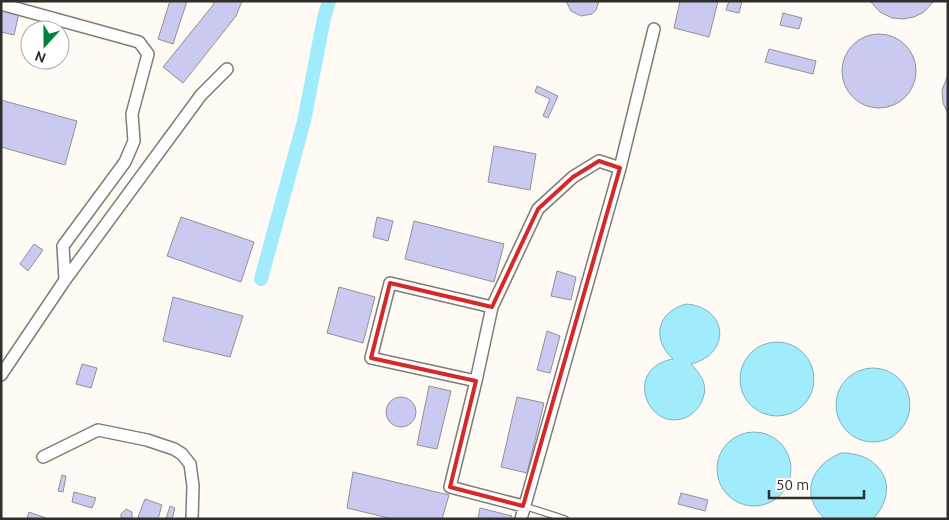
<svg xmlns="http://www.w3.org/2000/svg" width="949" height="520" viewBox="0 0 949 520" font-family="Ubuntu,sans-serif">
<rect width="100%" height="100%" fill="#fffaf3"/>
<path fill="#a1ecfc" stroke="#7fb3bd" d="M 686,304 C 728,307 732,354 691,364 C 701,374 708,385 703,398 C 701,406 695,412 689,416 C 649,437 621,368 673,359 C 651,339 657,312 686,304 Z
M740 379a37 37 0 1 1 74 0a37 37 0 1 1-74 0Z
M836 405a37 37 0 1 1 74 0a37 37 0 1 1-74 0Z
M717 469a37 37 0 1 1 74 0a37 37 0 1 1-74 0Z
M 841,453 C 881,452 902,488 873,519 L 825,519 C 799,495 811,465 841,453 Z"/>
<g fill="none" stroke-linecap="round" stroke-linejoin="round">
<path stroke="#a1ecfc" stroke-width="14" d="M 261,279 L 304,121 L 324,18 L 329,1"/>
</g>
<path fill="#cacaf0" stroke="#919198" d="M 170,1 L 187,1 L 173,44 L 158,39 Z
M 214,1 L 242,1 L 236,16 L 183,83 L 163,67 L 213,5 Z
M 599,1 L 596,10 L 592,14 L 581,16 L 571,11 L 566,1 Z
M 680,1 L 718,1 L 709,37 L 674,28 Z
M 729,1 L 742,1 L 739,13 L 726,10 Z
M 870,1 L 934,1 L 924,12 L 914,17 L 903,19 L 892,18 L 880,12 Z
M 1,8 L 19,13 L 14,35 L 1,32 Z
M 783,13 L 802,18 L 799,29 L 780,25 Z
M842 71a37 37 0 1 1 74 0a37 37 0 1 1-74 0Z
M 769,49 L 816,61 L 813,74 L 765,62 Z
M 948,75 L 948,114 L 943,103 L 942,90 Z
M 537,86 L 558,96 L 548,118 L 543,116 L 550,99 L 535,92 Z
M 1,100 L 77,121 L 65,165 L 1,147 Z
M 494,146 L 536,154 L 530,190 L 488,182 Z
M 181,217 L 254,242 L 241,282 L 167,256 Z
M 377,217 L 393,221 L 388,241 L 373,237 Z
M 414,221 L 504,244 L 494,282 L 405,259 Z
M 34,244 L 43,250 L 28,271 L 20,264 Z
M 557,271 L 576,277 L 571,300 L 551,296 Z
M 339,287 L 375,297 L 363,343 L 327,333 Z
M 173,297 L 243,316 L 230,357 L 163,341 Z
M 547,331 L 560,336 L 550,373 L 537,370 Z
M 82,364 L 97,368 L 91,388 L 76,384 Z
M 429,386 L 451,391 L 437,449 L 417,445 Z
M386 412a15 15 0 1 1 30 0a15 15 0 1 1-30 0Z
M 517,397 L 544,403 L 527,473 L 501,467 Z
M 353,472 L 449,495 L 442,519 L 393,519 L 347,508 Z
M 62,475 L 66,476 L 63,492 L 58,491 Z
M 74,492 L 96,498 L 92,508 L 72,502 Z
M 681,493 L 708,500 L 705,511 L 678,504 Z
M 145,499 L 162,505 L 158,519 L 144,519 L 138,517 Z
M 170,506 L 175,508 L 172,519 L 166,519 Z
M 480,508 L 512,516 L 511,519 L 478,519 Z
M 126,509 L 132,512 L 132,519 L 121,518 L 121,514 Z
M 29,512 L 46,518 L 46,519 L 27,519 Z"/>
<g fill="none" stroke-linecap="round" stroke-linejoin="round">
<defs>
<path id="service" d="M 524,506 L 565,519"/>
<path id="minor" d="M 1,4 L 139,42 L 148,54 L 132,114 L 134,141 L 125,162 L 63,246 L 65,280
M 492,307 L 538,209 L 573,177 L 599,161 L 620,168
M 1,375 L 65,280 L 201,95 L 227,69
M 476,381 L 492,307 L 390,283 L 371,358 L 476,381 L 450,487 L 523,506
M 43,457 L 98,430 L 147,440 L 174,449 L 182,454 L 190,464 L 193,486 L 192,519
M 521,519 L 620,168 L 654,29"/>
</defs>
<use href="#service" stroke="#807c76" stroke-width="8"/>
<use href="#minor" stroke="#807c76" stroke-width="14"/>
<use href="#service" stroke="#fff" stroke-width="5.5"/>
<use href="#minor" stroke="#fff" stroke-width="11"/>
</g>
<path fill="none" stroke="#d62828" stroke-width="4" stroke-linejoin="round" d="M 599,161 L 620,168 L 523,506 L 450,487 L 476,381 L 371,358 L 390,283 L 492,307 L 538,209 L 573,177 Z"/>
<rect width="949" height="520" fill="none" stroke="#302e2b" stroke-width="5"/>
<g transform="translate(45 45) rotate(201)"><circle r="24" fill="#ffffff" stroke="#acabaa"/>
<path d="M0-4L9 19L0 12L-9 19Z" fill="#00823c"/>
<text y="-8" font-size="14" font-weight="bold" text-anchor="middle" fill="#302e2b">N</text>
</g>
<path d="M769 490v8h95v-8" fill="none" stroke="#302e2b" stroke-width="2.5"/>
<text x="776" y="490" font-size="15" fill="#302e2b" stroke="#ffffff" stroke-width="4" paint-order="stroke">50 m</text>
</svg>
